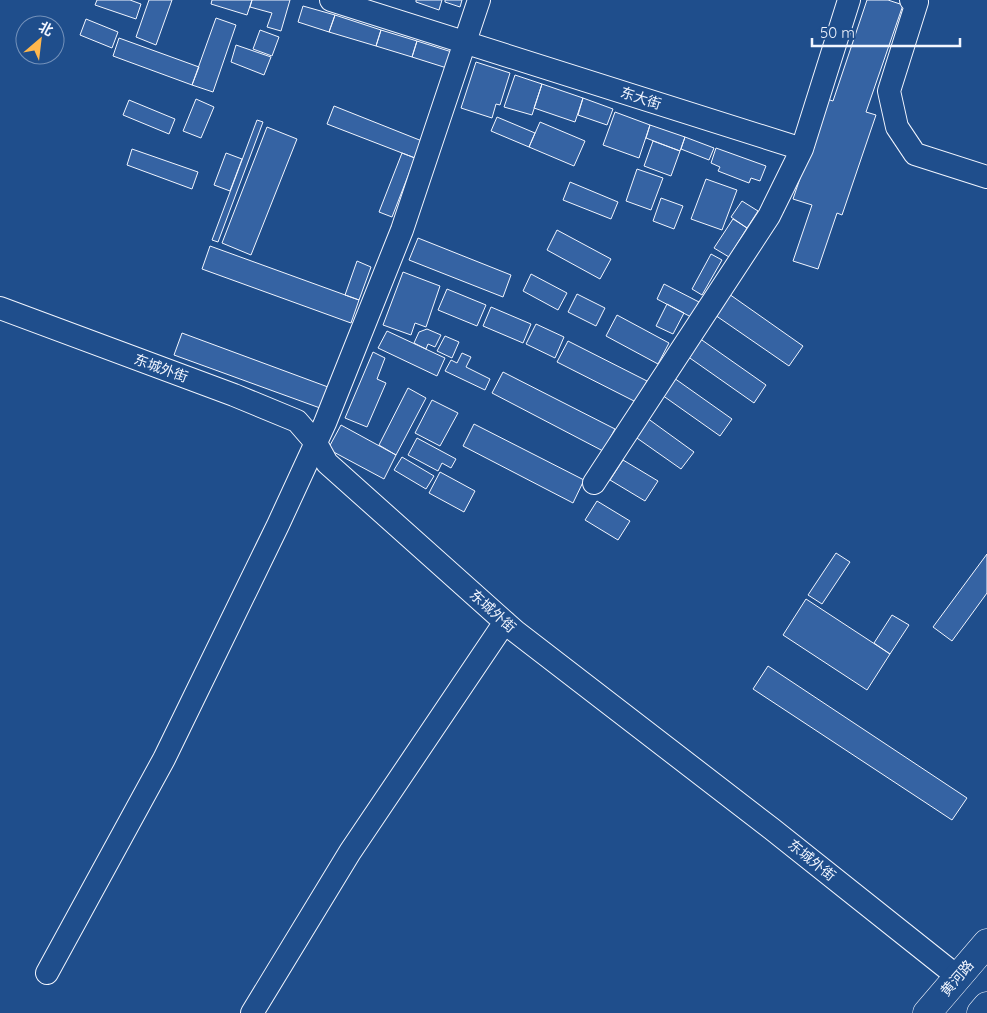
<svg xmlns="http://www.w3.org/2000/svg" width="987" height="1013" viewBox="0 0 987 1013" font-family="Quicksand,'Noto Sans SC',sans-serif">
<rect width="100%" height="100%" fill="#1f4e8c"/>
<path fill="#3563a3" stroke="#f2f6ff" d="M 97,0 L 130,0 L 141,4 L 136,19 L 95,5 Z
M 149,0 L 172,0 L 156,45 L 136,37 Z
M 212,0 L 252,0 L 247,15 L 211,4 Z
M 252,0 L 290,0 L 281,31 L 267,27 L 272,13 L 250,7 Z
M 416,0 L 442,0 L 439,10 L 416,2 Z
M 445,0 L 462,0 L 460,7 L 445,2 Z
M 867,0 L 888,0 L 903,5 L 866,112 L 876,115 L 842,215 L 837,213 L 818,269 L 793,261 L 812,205 L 793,199 L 827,99 L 833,101 Z
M 303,6 L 335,15 L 329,32 L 298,22 Z
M 335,15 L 381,30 L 376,46 L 329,32 Z
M 216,18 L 236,25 L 213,92 L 192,85 Z
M 86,19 L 118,32 L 112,48 L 80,35 Z
M 260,30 L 279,37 L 272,56 L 253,49 Z
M 381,30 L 417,41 L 412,57 L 376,46 Z
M 119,38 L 199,67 L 192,85 L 113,56 Z
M 417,41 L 455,53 L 450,69 L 412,57 Z
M 236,45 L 271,57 L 264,75 L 231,62 Z
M 476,62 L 510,73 L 500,105 L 496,104 L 492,118 L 461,108 Z
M 515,75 L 542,84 L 532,115 L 504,107 Z
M 542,84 L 583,98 L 575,122 L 534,108 Z
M 583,98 L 613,109 L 607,125 L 578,115 Z
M 196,99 L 214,107 L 201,138 L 183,131 Z
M 129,100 L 175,119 L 169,134 L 123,115 Z
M 334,106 L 422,141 L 415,158 L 327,124 Z
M 615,112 L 650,125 L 639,158 L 603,145 Z
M 497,117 L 535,133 L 529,147 L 491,131 Z
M 257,120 L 263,122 L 218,242 L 212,240 Z
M 540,122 L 585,141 L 574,166 L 529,147 Z
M 650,125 L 685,137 L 680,151 L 646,138 Z
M 267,127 L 297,139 L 251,255 L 222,243 Z
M 685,137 L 714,148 L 709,160 L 681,149 Z
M 653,141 L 680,151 L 671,176 L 644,166 Z
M 716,148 L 766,166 L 760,181 L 751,178 L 749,183 L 718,171 L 720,167 L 711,163 Z
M 132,149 L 198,172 L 192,189 L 127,165 Z
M 226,153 L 242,159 L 230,191 L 214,185 Z
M 402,153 L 415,158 L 392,217 L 379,212 Z
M 637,169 L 663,178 L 651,210 L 626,201 Z
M 706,179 L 737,190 L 722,230 L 691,219 Z
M 570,182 L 618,202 L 611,219 L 563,200 Z
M 661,198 L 683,206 L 674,229 L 653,221 Z
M 742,201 L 758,211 L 747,228 L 731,217 Z
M 733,219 L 747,228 L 729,257 L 714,248 Z
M 557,230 L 611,259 L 600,279 L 547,250 Z
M 418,238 L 511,275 L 503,297 L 409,260 Z
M 210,246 L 359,300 L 351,323 L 202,269 Z
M 711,254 L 722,260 L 702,295 L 692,289 Z
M 357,261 L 371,267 L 359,300 L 345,295 Z
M 403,272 L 440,286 L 426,327 L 415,323 L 411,335 L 383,325 Z
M 531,274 L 567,293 L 558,310 L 523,291 Z
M 664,284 L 699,302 L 691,317 L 657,299 Z
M 447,289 L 486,305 L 477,326 L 438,310 Z
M 577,294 L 605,308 L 596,326 L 568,312 Z
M 729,294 L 803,346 L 789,366 L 715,315 Z
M 667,304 L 684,313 L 673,334 L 656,326 Z
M 491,307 L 531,324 L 523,343 L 483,326 Z
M 617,315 L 669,343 L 658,364 L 606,336 Z
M 536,324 L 564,337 L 555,358 L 526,344 Z
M 427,329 L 441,335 L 435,347 L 428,344 L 426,349 L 414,343 L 419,332 Z
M 387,331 L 445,358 L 437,376 L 378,348 Z
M 182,333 L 328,387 L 320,408 L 174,355 Z
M 445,336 L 459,342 L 452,358 L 437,351 Z
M 699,338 L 766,385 L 754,403 L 687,356 Z
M 568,341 L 647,381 L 636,402 L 557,362 Z
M 373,352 L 385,358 L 377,379 L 386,383 L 367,427 L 345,418 Z
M 462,353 L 471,357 L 466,367 L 490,379 L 485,390 L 445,371 L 451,360 L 457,363 Z
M 503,372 L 615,429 L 603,451 L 492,393 Z
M 674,378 L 732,419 L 720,436 L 662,395 Z
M 408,388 L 426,398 L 396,455 L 379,445 Z
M 432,400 L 458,413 L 440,446 L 415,433 Z
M 647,418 L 694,452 L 681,469 L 634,436 Z
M 474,424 L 584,480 L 573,503 L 463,446 Z
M 341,425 L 396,455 L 384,479 L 328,449 Z
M 417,438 L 456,459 L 451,468 L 442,463 L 438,471 L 408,455 Z
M 402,457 L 434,476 L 426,489 L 394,470 Z
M 623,460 L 658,481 L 645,501 L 610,480 Z
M 440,472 L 475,491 L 464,512 L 429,493 Z
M 597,501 L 630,521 L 618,540 L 585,520 Z
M 836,553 L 850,562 L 822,604 L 808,595 Z
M 987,554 L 987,593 L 952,641 L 933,627 Z
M 806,599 L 890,654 L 867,690 L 783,635 Z
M 892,615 L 909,625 L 890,654 L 874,643 Z
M 768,666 L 967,798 L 952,820 L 753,689 Z"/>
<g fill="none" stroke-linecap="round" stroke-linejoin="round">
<defs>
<path id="minor" d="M 331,0 L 802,149 L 849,0
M 911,0 L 917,2 L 889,91 L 897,127 L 915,154 L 987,177
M 0,308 L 234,395 L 297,421 L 316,443 L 327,463 L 515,631 L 772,829 L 958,977
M 594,483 L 769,216 L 802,149
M 47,973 L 164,759 L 278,525 L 325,423 L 402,230 L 479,0
M 252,1013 L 350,852 L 505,622"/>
<path id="major" d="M 927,1013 L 987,943
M 981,1013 L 987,1006"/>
</defs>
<use href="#minor" stroke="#f2f6ff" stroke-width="24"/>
<use href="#major" stroke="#f2f6ff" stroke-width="29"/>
<use href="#minor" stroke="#1f4e8c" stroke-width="22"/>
<use href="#major" stroke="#1f4e8c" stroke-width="28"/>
</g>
<g text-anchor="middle" stroke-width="4" stroke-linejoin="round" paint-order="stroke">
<g font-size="14" fill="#f2f6ff" stroke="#1f4e8c">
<text transform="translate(641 98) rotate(18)" y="5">东大街</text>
<text transform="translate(161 368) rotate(20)" y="5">东城外街</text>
<text transform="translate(493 611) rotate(42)" y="5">东城外街</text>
<text transform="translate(812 860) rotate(39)" y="5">东城外街</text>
<text transform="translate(957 978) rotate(-49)" y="5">黄河路</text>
</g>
</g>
<g transform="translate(40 40) rotate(28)"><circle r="24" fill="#1f4e8c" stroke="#7391ba"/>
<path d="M0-4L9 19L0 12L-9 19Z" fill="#ffb74d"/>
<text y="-8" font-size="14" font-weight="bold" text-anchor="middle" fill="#f2f6ff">北</text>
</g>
<path d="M812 38v8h148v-8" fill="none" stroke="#f2f6ff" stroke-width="2.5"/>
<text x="820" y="38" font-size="15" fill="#f2f6ff" stroke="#1f4e8c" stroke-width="4" paint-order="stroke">50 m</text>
</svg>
